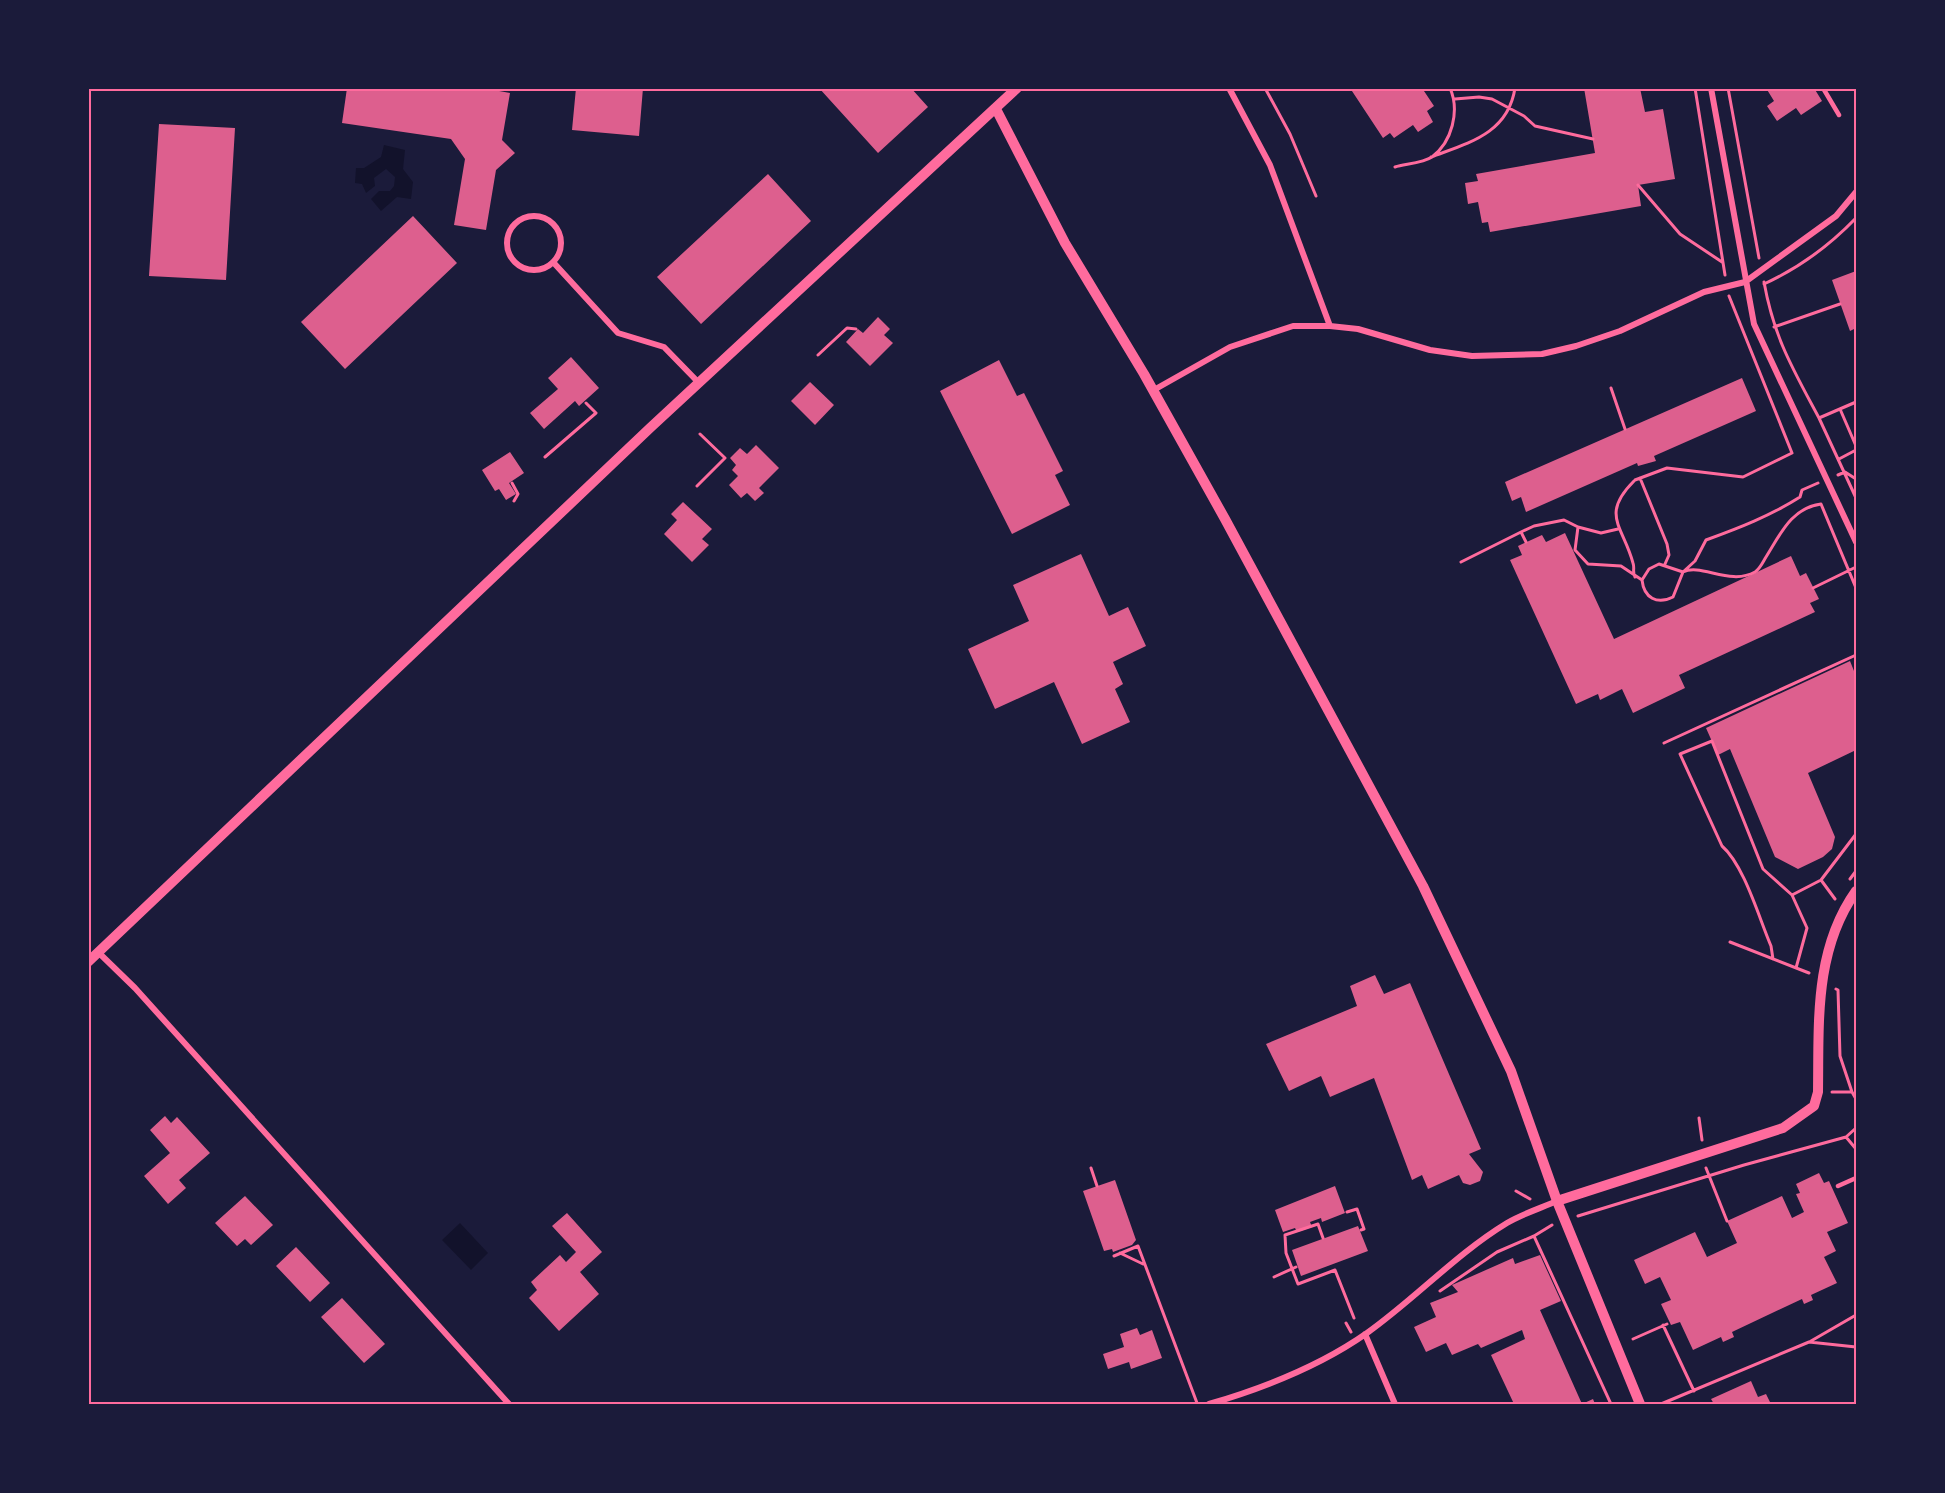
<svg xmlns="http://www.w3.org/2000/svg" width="1945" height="1493" viewBox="0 0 1945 1493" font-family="Montserrat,sans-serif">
<rect width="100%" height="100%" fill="#1b1b3a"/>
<path fill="#12122b" d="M 384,145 L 405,150 L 403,169 L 413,182 L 411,199 L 397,197 L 381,211 L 371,199 L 379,191 L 390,191 L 394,186 L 395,177 L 386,169 L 374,178 L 375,186 L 366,193 L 362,184 L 355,183 L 356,168 L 364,168 L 381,157 Z
M 460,1223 L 488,1253 L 471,1270 L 442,1240 Z"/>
<path fill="#dd5f8e" d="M 347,88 L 483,88 L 510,93 L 502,140 L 515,153 L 496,170 L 486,230 L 454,225 L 465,159 L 451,139 L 342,123 Z
M 576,88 L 643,88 L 639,136 L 572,130 Z
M 819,88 L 911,88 L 928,107 L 878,153 Z
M 1350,88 L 1422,88 L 1434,106 L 1427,111 L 1433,122 L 1418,132 L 1413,125 L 1394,138 L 1390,133 L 1383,138 Z
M 1584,88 L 1640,88 L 1645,112 L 1663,109 L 1675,179 L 1638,185 L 1641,206 L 1490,232 L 1488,222 L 1482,223 L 1478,202 L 1468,204 L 1465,183 L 1478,181 L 1476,174 L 1595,153 Z
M 1766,88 L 1814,88 L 1822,101 L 1801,115 L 1796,108 L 1777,121 L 1767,106 L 1774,101 Z
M 159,124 L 235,128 L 226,280 L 149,276 Z
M 768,174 L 811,221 L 701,324 L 657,277 Z
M 413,216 L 457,263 L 345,369 L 301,322 Z
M 1856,271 L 1856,328 L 1850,331 L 1832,280 Z
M 878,317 L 890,329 L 884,335 L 893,343 L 870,366 L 846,342 L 858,329 L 863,333 Z
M 571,357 L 599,388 L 579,406 L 575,401 L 544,429 L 530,413 L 558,389 L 548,378 Z
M 999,360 L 1017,396 L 1024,393 L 1063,471 L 1055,475 L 1070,505 L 1012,534 L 940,391 Z
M 1742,378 L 1756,411 L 1654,456 L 1656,461 L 1638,466 L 1637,463 L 1526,512 L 1521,497 L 1512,501 L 1505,482 Z
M 810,382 L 834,405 L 815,425 L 791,401 Z
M 756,445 L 779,468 L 759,488 L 764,493 L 755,501 L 747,493 L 741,498 L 729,485 L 738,476 L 732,470 L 736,465 L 730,458 L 740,448 L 747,454 Z
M 510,452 L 524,473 L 509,483 L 516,494 L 506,500 L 499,489 L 495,491 L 482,470 Z
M 683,502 L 712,529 L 702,539 L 709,545 L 692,562 L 664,534 L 677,520 L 671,514 Z
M 1565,533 L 1614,639 L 1791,556 L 1800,576 L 1806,573 L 1819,599 L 1810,603 L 1815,612 L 1679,675 L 1685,688 L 1633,713 L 1622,689 L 1600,700 L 1598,694 L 1576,704 L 1510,560 L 1522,555 L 1518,546 L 1542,535 L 1546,542 Z
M 1081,554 L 1109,616 L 1128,607 L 1146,646 L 1113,662 L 1123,684 L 1115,689 L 1130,722 L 1082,744 L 1054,682 L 995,709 L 968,649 L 1029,621 L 1013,585 Z
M 1850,661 L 1856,676 L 1856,750 L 1808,773 L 1835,837 L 1832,849 L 1823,857 L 1798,869 L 1775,857 L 1730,749 L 1718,755 L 1706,728 Z
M 1375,975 L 1384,994 L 1410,983 L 1481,1149 L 1469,1154 L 1483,1172 L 1480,1181 L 1470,1185 L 1463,1183 L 1459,1175 L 1428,1189 L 1422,1175 L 1412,1180 L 1374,1078 L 1330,1097 L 1321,1076 L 1289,1091 L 1266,1044 L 1357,1006 L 1350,986 Z
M 165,1116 L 171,1123 L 177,1117 L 210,1153 L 179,1180 L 186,1188 L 168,1204 L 144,1176 L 170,1153 L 150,1130 Z
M 1819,1173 L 1824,1183 L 1829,1181 L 1848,1223 L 1827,1232 L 1836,1251 L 1824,1257 L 1837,1283 L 1811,1295 L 1813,1300 L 1804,1304 L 1802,1299 L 1732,1332 L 1734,1337 L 1723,1342 L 1721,1337 L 1693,1350 L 1680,1322 L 1671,1325 L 1661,1304 L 1671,1300 L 1660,1277 L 1645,1284 L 1634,1260 L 1695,1232 L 1707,1257 L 1737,1243 L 1727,1221 L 1782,1196 L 1792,1218 L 1804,1212 L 1796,1194 L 1800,1193 L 1796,1184 Z
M 1115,1180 L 1136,1240 L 1132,1245 L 1113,1252 L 1112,1249 L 1104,1251 L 1083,1191 Z
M 1335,1186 L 1345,1213 L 1322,1222 L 1321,1218 L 1310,1222 L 1312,1227 L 1297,1232 L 1295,1228 L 1283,1232 L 1275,1210 Z
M 245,1196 L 273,1225 L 251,1245 L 245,1239 L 237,1246 L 215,1223 Z
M 567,1213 L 602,1252 L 580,1272 L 599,1294 L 559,1331 L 529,1298 L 537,1290 L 531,1282 L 560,1255 L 566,1262 L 576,1252 L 552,1226 Z
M 1358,1226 L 1368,1251 L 1301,1276 L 1292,1250 Z
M 296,1247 L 330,1283 L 310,1302 L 276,1266 Z
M 1540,1255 L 1561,1301 L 1540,1310 L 1582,1404 L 1593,1399 L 1595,1404 L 1514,1404 L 1491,1355 L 1525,1339 L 1522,1330 L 1481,1348 L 1478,1344 L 1452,1355 L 1446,1343 L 1426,1352 L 1414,1327 L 1436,1317 L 1430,1303 L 1458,1292 L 1452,1285 L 1513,1258 L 1515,1264 Z
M 342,1298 L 385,1344 L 364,1363 L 321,1317 Z
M 1137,1328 L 1140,1335 L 1152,1330 L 1162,1358 L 1131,1369 L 1129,1362 L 1108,1369 L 1103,1354 L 1124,1347 L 1120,1334 Z
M 1751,1381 L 1758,1397 L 1766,1394 L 1771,1404 L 1714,1404 L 1711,1399 Z"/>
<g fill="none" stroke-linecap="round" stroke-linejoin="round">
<path stroke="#ff6b9d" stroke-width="3" d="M 1265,88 L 1290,134 L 1316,196
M 1695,88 L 1725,275
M 1728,88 L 1759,258
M 1455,99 L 1479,97 L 1492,99 L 1524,116 L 1535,126 L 1593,139
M 1431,157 C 1468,143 1508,134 1515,88
M 1395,167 C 1405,164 1423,163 1432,157 C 1452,142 1460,111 1450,88
M 1638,185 L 1680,234 L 1722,262
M 1764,282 C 1774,338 1793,369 1819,418
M 1764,284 C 1799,268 1830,245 1856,218
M 1774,327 L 1840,304
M 818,355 L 847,328 L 856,329
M 1611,388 L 1625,429
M 1856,402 L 1819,418 L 1856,498
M 1840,409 L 1856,446
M 545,457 L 596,413 L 586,403
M 1839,459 L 1856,450
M 1838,475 L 1845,472 L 1856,479
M 1640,478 L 1667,544 L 1669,555 L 1665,564
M 1635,480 L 1667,468 L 1743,477 L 1792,453 L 1729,296
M 1634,481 C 1600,515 1623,526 1633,563 C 1635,569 1632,571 1635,577
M 512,483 L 518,494 L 514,501
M 1818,483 L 1802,490 L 1800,497 C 1770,516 1739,528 1706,540 L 1695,561 L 1683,572 L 1673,597 C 1657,605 1644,598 1642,580 L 1649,569 L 1659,564 L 1683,572 C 1701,563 1730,586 1755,572 C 1760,569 1763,562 1766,557 C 1780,535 1791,508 1821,504 L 1856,588
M 697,486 L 725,458 L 700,434
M 1578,527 L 1601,533 L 1618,529
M 1526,542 L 1521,532 L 1534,526 L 1564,520 L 1578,527 L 1575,550 L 1588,564 L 1621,566 L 1642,580
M 1461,562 L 1521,532
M 1813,588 L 1856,567
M 1664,743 L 1856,655
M 1850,879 L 1856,871
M 1821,880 L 1835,899
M 1792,895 L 1807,928 L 1796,968
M 1730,942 L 1809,973
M 1773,959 L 1771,946 C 1759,918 1744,865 1722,846 L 1680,754 L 1712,741 L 1763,869 L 1792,895 L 1821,880 L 1856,834
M 1836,989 L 1838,990 L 1840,1056 L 1852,1092
M 1832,1092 L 1852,1092 L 1856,1099
M 1699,1118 L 1702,1140
M 1846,1137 L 1856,1128
M 1091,1168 L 1097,1186
M 1706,1168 L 1727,1221
M 1516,1191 L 1530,1199
M 1347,1212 L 1357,1209 L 1364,1229 L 1361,1230
M 1578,1216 L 1744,1165 L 1846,1137 L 1856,1149
M 1552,1225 L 1534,1236 L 1611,1404
M 1323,1238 L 1318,1224 L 1285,1235 L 1286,1253 L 1298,1284 L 1335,1270 L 1354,1318
M 1120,1253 L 1143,1264
M 1114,1256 L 1138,1246 L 1197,1403
M 1274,1277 L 1296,1267
M 1440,1291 L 1497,1252 L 1534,1236
M 1346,1323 L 1351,1332
M 1663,1325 L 1694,1391
M 1633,1339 L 1667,1324
M 1811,1341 L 1856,1315
M 1661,1404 L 1809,1342 L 1856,1347"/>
<path stroke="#ff6b9d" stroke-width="4.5" d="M 1823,88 L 1839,115
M 1838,1186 L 1856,1178"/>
<path stroke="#ff6b9d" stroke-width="6" d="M 1229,88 L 1270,165 L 1330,326 L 1358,329 L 1430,350 L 1472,356 L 1542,354 L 1576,346 L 1620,331 L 1704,292 L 1745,282 L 1836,216 L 1856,192
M 1711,88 L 1754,324 L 1856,542
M507 243a27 27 0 1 1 54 0a27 27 0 1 1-54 0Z
M 553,262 L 618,333 L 664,347 L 699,383
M 1152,391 L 1230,347 L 1293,326 L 1330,326
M 98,952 L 135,988 L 509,1404
M 1365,1334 L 1395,1404
M 1209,1404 C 1264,1388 1320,1366 1367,1333 C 1415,1299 1456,1254 1507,1223 C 1522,1214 1541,1208 1557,1201"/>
<path stroke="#ff6b9d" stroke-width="10" d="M 996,109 L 1065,243 L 1144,374 L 1225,519 L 1423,886 L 1511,1071 L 1557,1201 L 1640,1404
M 88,962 L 650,428 L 1017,88
M 1557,1201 L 1783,1128 L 1814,1106 L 1818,1092 C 1819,1022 1814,950 1856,891"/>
</g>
<rect width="1945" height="1493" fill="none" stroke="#1b1b3a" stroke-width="180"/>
<rect x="90" y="90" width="1765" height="1313" fill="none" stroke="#ff6b9d" stroke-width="2"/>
</svg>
